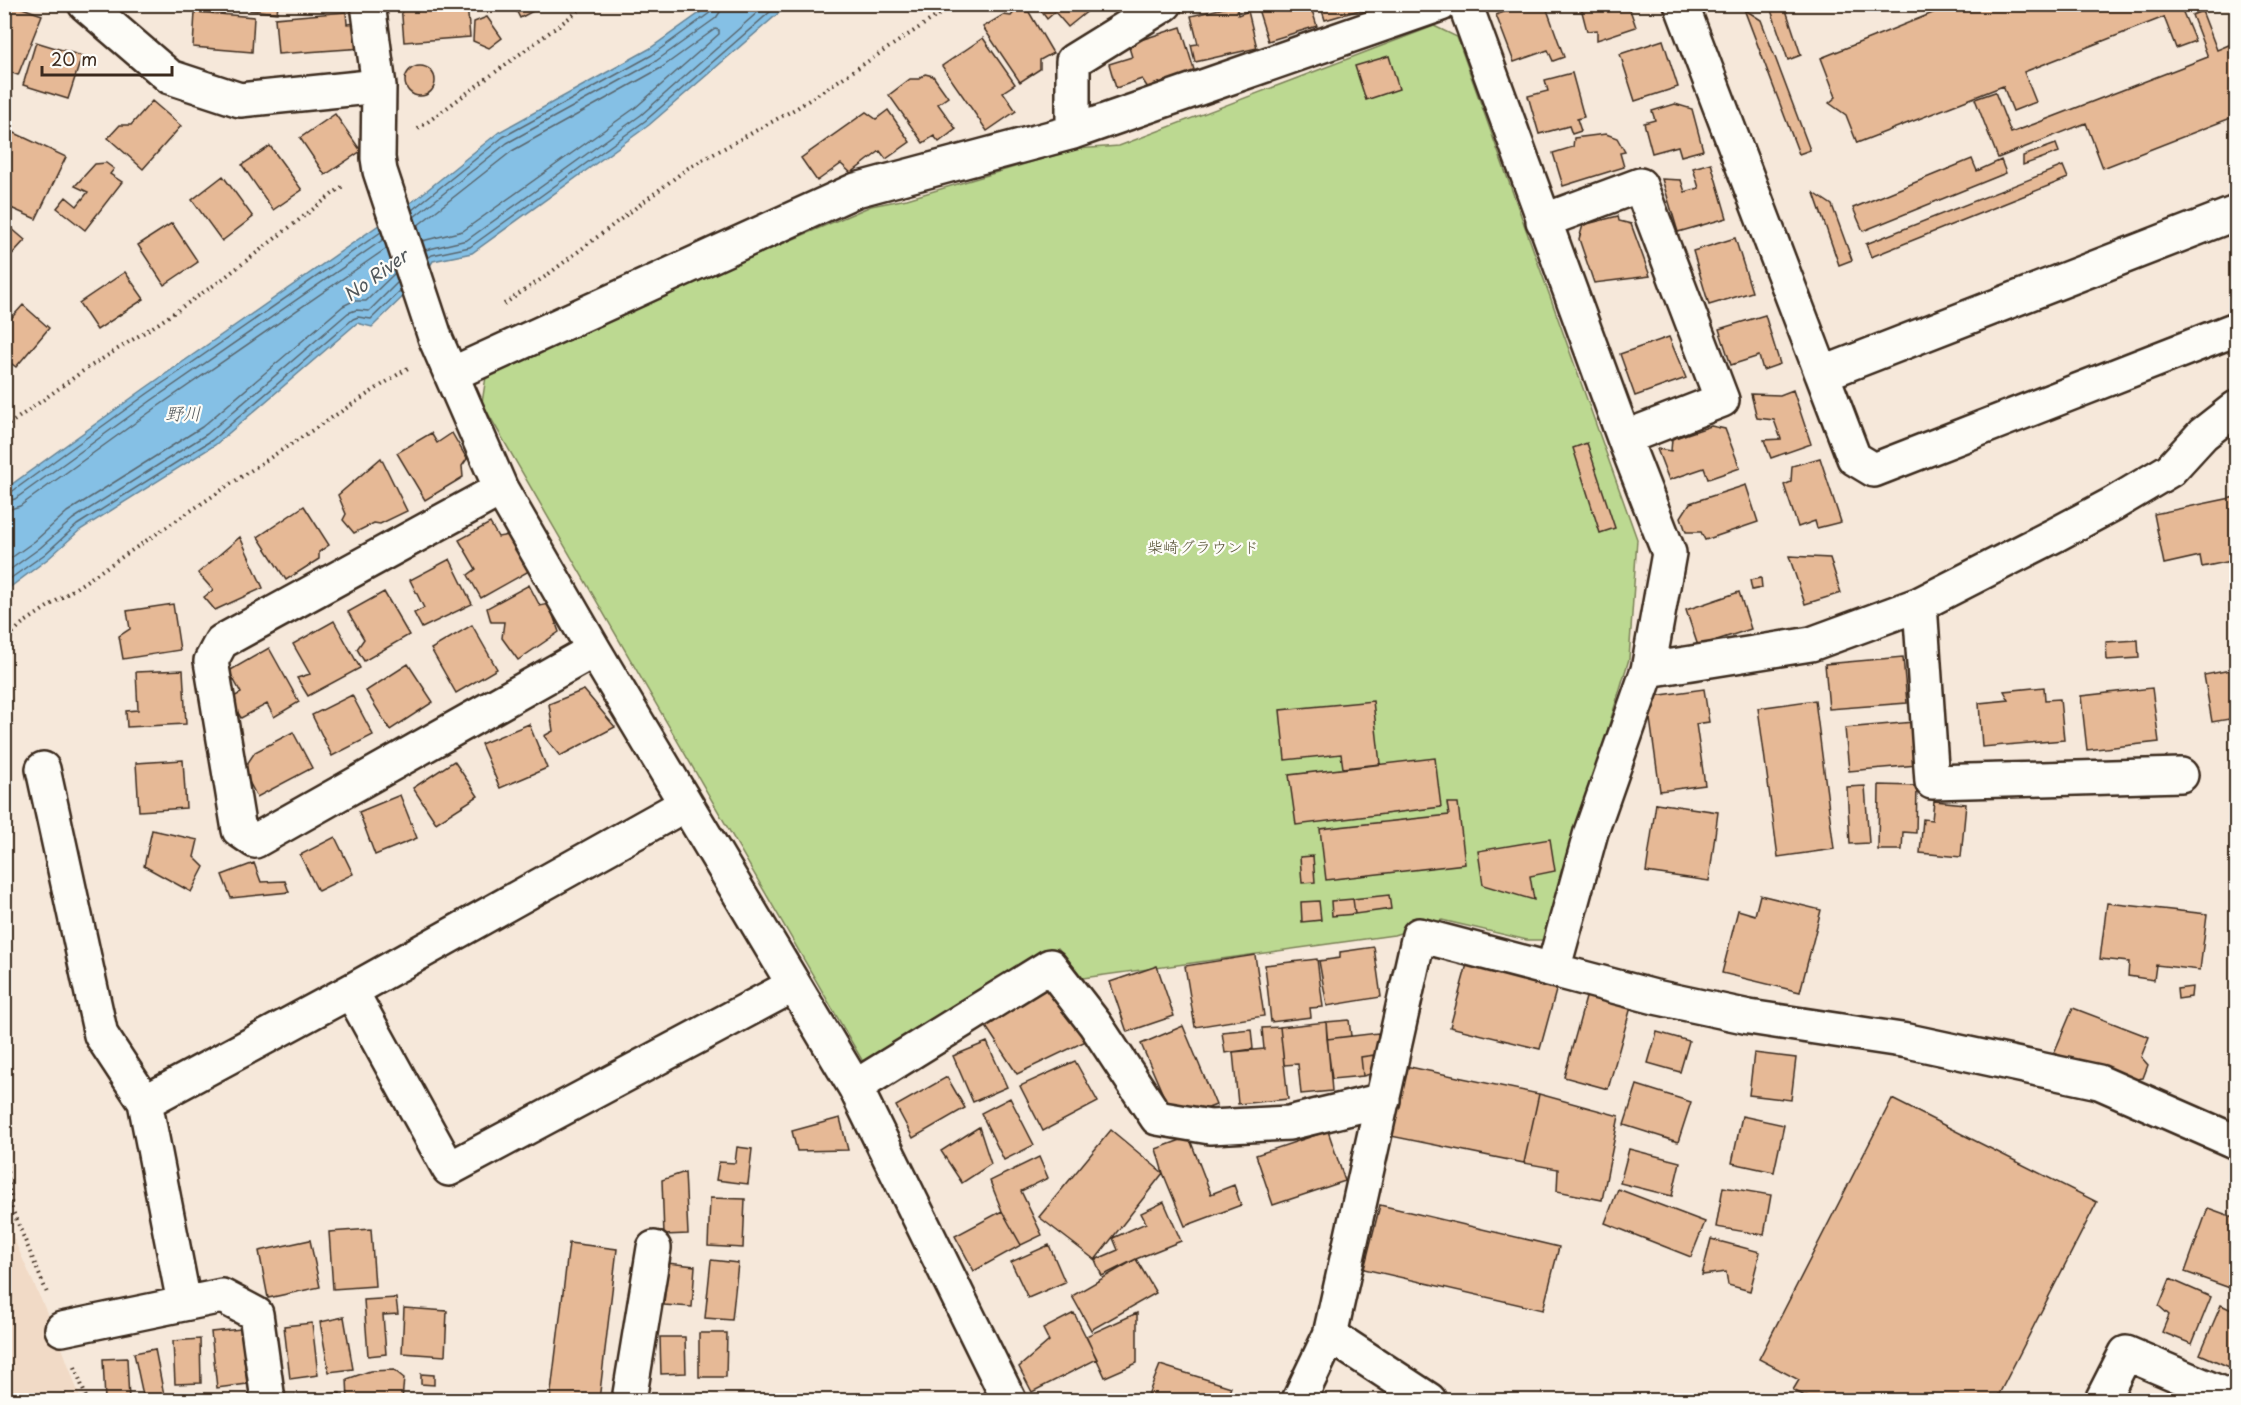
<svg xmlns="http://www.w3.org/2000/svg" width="2241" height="1405" viewBox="0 0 2241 1405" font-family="'Playpen Sans','Klee One',sans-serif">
<rect width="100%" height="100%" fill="#f6e8da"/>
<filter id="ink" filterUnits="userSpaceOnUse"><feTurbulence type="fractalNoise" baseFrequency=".0167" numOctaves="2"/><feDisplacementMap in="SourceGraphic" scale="12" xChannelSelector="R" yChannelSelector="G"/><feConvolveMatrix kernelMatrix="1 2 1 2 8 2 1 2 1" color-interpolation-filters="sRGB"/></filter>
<g filter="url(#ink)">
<path fill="#f1dac6" d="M 4,1217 L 60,1342 L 81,1400 L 5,1400 Z"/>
<path fill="#bcd991" stroke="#7c8258" stroke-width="1.5" d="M 1434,26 L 1457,37 L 1637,539 L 1629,659 L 1544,940 L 1527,940 L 1442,920 L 1394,935 L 1083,978 L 1058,948 L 866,1067 L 482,403 L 487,370 L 871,206 L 907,199 L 1076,149 L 1119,146 Z"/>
<path fill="#85c0e5" stroke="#678495" stroke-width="1.5" d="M 711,5 L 788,5 L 649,125 L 472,253 L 433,261 L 423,277 L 372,327 L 357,323 L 215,445 L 80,530 L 49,558 L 5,591 L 4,490 L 144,389 L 416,199 L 499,132 L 649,49 Z"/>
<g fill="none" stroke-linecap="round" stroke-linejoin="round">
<path stroke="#59666e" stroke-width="1.5" d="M 412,210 L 503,137 L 652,55 L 711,12 L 714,4
M 414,217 L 507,143 L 656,61 L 716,18 L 720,12 L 721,4
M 417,226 L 512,151 L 661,68 L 715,29 L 719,30 L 719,34 L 635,108 L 463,231 L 422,241
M 425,250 L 467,240 L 641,115 L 767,4
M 428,258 L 432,255 L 470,247 L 645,121 L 779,4
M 4,494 L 10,493 L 147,394 L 381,232
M 4,502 L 15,499 L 152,400 L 384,239
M 4,511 L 20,506 L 157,407 L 387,248
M 4,563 L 35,541 L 67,512 L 202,427 L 343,306 L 353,301 L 366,301 L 395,273
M 4,574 L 40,548 L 73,519 L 207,434 L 348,313 L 356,310 L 369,311 L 398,282
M 4,583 L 45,554 L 77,525 L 212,440 L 353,319 L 358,317 L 371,319 L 401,290"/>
</g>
<path fill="#e6b996" stroke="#3b2a1e" stroke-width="1.5" d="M 11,4 L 42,15 L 18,75 L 4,70 L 4,21 Z
M 251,4 L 278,4 L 277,13 L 250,10 Z
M 401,4 L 467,4 L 470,37 L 404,42 Z
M 513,4 L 546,4 L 520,18 Z
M 1036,4 L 1105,4 L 1095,11 L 1089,10 L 1068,27 L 1055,12 L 1047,19 Z
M 1261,4 L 1310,4 L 1317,26 L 1268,41 L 1257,6 Z
M 1320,4 L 1369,4 L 1370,7 L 1325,20 Z
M 1525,4 L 1545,4 L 1564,57 L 1553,61 L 1548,50 L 1514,62 L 1496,15 Z
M 1580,4 L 1628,4 L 1636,27 L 1597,40 L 1597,30 L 1587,31 Z
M 1769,4 L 1784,4 L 1801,55 L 1788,60 Z
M 1955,4 L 2197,4 L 2182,10 L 2195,41 L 2176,48 L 2164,17 L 2024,72 L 2036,102 L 2013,111 L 2003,86 L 1857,143 L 1846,115 L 1829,103 L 1836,97 L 1821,58 Z
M 1236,5 L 1238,15 L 1248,11 L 1257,48 L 1195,62 L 1191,45 L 1198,44 L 1191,16 Z
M 1744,9 L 1761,20 L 1810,150 L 1799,154 Z
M 1016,10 L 1029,12 L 1053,53 L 1040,60 L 1040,69 L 1020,82 L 983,27 L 1003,15 L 1011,16 Z
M 2202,11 L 2217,50 L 2236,42 L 2236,116 L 2103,168 L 2086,123 L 1998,158 L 1975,99 L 1995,92 L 2011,133 L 2208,57 L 2192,15 Z
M 195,12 L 254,17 L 252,52 L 193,47 Z
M 346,12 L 347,24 L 360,23 L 363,48 L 278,54 L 275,18 Z
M 487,17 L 502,38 L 489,48 L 473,41 L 474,22 Z
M 1181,27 L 1195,73 L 1148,88 L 1142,79 L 1116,88 L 1109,64 L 1132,57 L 1128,44 Z
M 983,38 L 1015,84 L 1003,92 L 1016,111 L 987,131 L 942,66 Z
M 1663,40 L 1678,87 L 1635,101 L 1620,54 Z
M 36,42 L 82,56 L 68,99 L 23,85 Z
M 1389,56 L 1399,89 L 1366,100 L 1355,66 Z
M405 81a15 15 0 1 1 30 0a15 15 0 1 1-30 0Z
M 1572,73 L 1584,117 L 1577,119 L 1581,131 L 1572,134 L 1569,126 L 1539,134 L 1528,96 L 1548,91 L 1545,80 Z
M 925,74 L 933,76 L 948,97 L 938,104 L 956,129 L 939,142 L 934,136 L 923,143 L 889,95 L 910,79 L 919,79 Z
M 4,94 L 12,96 L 8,112 L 4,111 Z
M 152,101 L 181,126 L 143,169 L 108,138 L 120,125 L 131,125 Z
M 1675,104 L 1692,109 L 1703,150 L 1681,156 L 1678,146 L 1652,153 L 1644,123 L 1655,120 L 1652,111 Z
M 888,110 L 910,142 L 886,159 L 880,151 L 851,173 L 841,164 L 817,181 L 801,158 L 866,112 L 876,119 Z
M 335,114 L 361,151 L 325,175 L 300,138 Z
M 4,128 L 66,157 L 36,219 L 4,205 Z
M 1606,134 L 1617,138 L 1625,152 L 1620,153 L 1624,167 L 1563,186 L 1553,153 L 1573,147 L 1574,138 Z
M 2056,144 L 2059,152 L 2023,165 L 2023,156 Z
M 270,146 L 302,190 L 273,210 L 242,165 Z
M 1972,159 L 1977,171 L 2001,160 L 2006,173 L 1863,231 L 1853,208 Z
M 106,163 L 114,169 L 110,174 L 122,182 L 85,230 L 57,208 L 66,197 L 77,206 L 88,192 L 75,186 L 95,164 Z
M 1711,163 L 1727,218 L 1678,232 L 1662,179 L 1681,180 L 1685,192 L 1699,188 L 1693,168 Z
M 2063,166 L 2068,178 L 1871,257 L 1866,244 Z
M 223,176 L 253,217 L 222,241 L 192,200 Z
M 1814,193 L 1832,205 L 1852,260 L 1839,265 Z
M 1618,216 L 1619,221 L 1631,224 L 1650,276 L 1594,283 L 1579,239 L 1583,225 Z
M 4,222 L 25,240 L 4,263 Z
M 172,223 L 198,262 L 164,285 L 138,245 Z
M 1735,238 L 1752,292 L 1709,305 L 1693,251 Z
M 125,272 L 144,299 L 97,330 L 79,303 Z
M 23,305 L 49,328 L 16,367 L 4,358 L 4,326 Z
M 1765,315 L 1780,364 L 1763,370 L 1759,356 L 1731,365 L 1719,329 Z
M 1669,337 L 1686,378 L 1635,396 L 1620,354 Z
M 1793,390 L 1811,444 L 1771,458 L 1764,440 L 1781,439 L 1774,420 L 1757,418 L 1751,394 L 1780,395 Z
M 1711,426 L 1725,429 L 1740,468 L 1708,479 L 1704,468 L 1669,480 L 1657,449 L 1671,451 L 1672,439 Z
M 431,433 L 437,443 L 452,433 L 467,459 L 462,466 L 463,477 L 425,500 L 397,453 Z
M 1587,443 L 1615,528 L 1600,533 L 1573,448 Z
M 381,458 L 407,511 L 380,524 L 374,523 L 354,533 L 343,520 L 346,514 L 338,495 Z
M 1820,458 L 1841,522 L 1817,528 L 1815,521 L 1798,527 L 1784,485 L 1791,482 L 1792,466 Z
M 1746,485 L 1758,522 L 1705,540 L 1701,532 L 1686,532 L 1681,517 L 1690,503 Z
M 2236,497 L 2236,560 L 2202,567 L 2200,556 L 2164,564 L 2154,514 Z
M 304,506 L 329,545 L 319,552 L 319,559 L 286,580 L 258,537 Z
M 490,523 L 498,537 L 509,535 L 529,571 L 481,598 L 468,575 L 476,569 L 459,540 Z
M 240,537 L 263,588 L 215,610 L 204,597 L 213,590 L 198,573 Z
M 1789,556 L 1830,558 L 1841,593 L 1805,604 Z
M 450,559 L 472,604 L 422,628 L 414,613 L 424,608 L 410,580 Z
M 1761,578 L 1762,588 L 1752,590 L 1750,580 Z
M 529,585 L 540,606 L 549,604 L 559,632 L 518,660 L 502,638 L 504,622 L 491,622 L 487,608 Z
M 384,592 L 409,635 L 364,661 L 357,649 L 364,639 L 348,612 Z
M 1739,592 L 1751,629 L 1698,646 L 1686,610 Z
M 173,604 L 180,650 L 123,659 L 119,636 L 130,629 L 127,611 Z
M 334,621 L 360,668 L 308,696 L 297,678 L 310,674 L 293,644 Z
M 472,625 L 497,669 L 456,693 L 431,649 Z
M 2138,640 L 2139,658 L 2107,660 L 2106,642 Z
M 269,648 L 299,702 L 274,717 L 267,704 L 241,718 L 230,699 L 241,693 L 229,671 Z
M 1903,657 L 1907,703 L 1829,709 L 1825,664 Z
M 408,664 L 433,702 L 390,730 L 366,691 Z
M 2236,669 L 2236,732 L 2232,733 L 2229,719 L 2212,722 L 2204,675 Z
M 183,670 L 186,724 L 127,727 L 126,711 L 138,710 L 136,672 Z
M 2044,687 L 2045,700 L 2060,699 L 2064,740 L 1982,747 L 1979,703 L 2009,700 L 2004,691 Z
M 2152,688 L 2159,742 L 2087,750 L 2081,696 Z
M 1704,689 L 1709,722 L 1696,724 L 1705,785 L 1660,791 L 1647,697 Z
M 584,690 L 615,727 L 560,756 L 544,736 L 553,731 L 549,704 Z
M 352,695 L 373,735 L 332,756 L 312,715 Z
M 1815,700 L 1834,849 L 1778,857 L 1758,708 Z
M 1373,701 L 1380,764 L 1343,768 L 1341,754 L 1285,760 L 1280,710 Z
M 1914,722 L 1917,765 L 1849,771 L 1845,728 Z
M 529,724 L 547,768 L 500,788 L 481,744 Z
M 293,732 L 312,768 L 257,797 L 243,770 L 255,752 Z
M 1435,758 L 1441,807 L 1296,825 L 1289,775 Z
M 183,760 L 186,808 L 139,811 L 136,763 Z
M 454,761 L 478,796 L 436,823 L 413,788 Z
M 1879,785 L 1917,786 L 1916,833 L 1903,832 L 1902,850 L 1878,850 Z
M 1865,786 L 1869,843 L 1850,844 L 1847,787 Z
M 400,795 L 417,838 L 375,855 L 359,812 Z
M 1934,801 L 1966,804 L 1961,857 L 1920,853 L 1923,819 L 1932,820 Z
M 1447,803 L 1458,803 L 1465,864 L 1326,880 L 1320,829 L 1449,815 Z
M 1656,803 L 1718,812 L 1709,881 L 1646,872 Z
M 152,830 L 198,840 L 194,857 L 204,867 L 191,892 L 144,866 Z
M 335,837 L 353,874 L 318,891 L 300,855 Z
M 1550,839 L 1555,871 L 1530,876 L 1534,900 L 1483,885 L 1478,851 Z
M 1313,856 L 1315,882 L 1302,883 L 1300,857 Z
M 254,863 L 261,882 L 285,881 L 289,892 L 231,898 L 222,875 Z
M 1389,895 L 1391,909 L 1355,914 L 1353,899 Z
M 1760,895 L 1821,910 L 1800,992 L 1722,973 L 1738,910 L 1755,915 Z
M 1353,899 L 1355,914 L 1332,916 L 1331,901 Z
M 1319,901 L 1321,920 L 1302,922 L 1301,902 Z
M 2107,903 L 2207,914 L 2200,970 L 2156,965 L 2154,980 L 2128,976 L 2129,962 L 2100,959 Z
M 1374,947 L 1381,997 L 1327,1006 L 1319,961 L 1340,958 L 1340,952 Z
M 1255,955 L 1264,1016 L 1195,1027 L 1185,966 Z
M 1317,959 L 1323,1007 L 1310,1008 L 1311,1017 L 1271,1022 L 1265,965 Z
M 1467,964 L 1557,987 L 1540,1049 L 1450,1027 Z
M 1157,966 L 1174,1016 L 1127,1032 L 1110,982 Z
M 1050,977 L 1088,1040 L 1017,1074 L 981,1019 Z
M 2192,987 L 2191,997 L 2178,999 L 2177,989 Z
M 1587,994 L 1631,1007 L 1608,1089 L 1564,1077 Z
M 2073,1008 L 2149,1037 L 2141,1057 L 2148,1065 L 2143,1078 L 2124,1081 L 2054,1053 Z
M 1349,1020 L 1351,1036 L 1327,1039 L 1326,1022 Z
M 1326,1022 L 1332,1091 L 1301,1094 L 1298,1064 L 1284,1065 L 1280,1027 Z
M 1183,1026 L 1216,1105 L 1198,1112 L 1193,1106 L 1183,1109 L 1168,1106 L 1141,1044 Z
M 1280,1027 L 1288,1099 L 1238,1104 L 1233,1052 L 1264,1049 L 1262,1028 Z
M 1251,1029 L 1253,1049 L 1225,1053 L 1222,1032 Z
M 1657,1032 L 1689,1041 L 1680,1072 L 1648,1063 Z
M 1378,1033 L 1381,1054 L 1361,1057 L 1363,1076 L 1332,1079 L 1327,1039 Z
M 987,1042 L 1007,1087 L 973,1102 L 953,1056 Z
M 1754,1053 L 1796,1058 L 1791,1100 L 1749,1095 Z
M 1373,1055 L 1378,1072 L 1363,1076 L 1361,1057 Z
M 1075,1061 L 1098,1102 L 1043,1131 L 1020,1086 Z
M 1405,1066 L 1539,1094 L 1524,1163 L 1391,1136 Z
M 947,1077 L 965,1108 L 913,1138 L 896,1106 Z
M 1637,1085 L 1691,1102 L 1678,1142 L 1624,1125 Z
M 1539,1094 L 1619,1116 L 1602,1200 L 1557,1191 L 1558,1169 L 1524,1163 Z
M 1010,1098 L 1034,1145 L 1004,1160 L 981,1113 Z
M 1892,1099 L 2097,1202 L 1996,1400 L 1813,1400 L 1793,1390 L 1799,1380 L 1759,1359 Z
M 1742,1116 L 1784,1125 L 1774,1172 L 1732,1163 Z
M 840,1118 L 848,1150 L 797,1151 L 792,1131 Z
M 979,1127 L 991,1164 L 962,1183 L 941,1151 Z
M 1111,1130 L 1163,1173 L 1095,1260 L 1039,1217 Z
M 1328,1131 L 1345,1181 L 1273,1205 L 1256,1155 Z
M 1189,1137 L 1211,1194 L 1234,1185 L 1241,1205 L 1185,1226 L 1163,1173 L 1156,1149 Z
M 737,1147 L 752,1149 L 748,1184 L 716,1180 L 719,1162 L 735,1163 Z
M 1629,1149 L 1680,1162 L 1672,1196 L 1620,1183 Z
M 1039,1157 L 1048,1178 L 1021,1191 L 1042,1235 L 1021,1245 L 1002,1211 L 990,1181 Z
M 685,1172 L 688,1234 L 664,1235 L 662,1180 Z
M 1723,1187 L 1771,1195 L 1764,1235 L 1716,1227 Z
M 1618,1189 L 1705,1222 L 1691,1257 L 1605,1223 Z
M 710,1198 L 745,1199 L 743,1248 L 708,1246 Z
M 1164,1202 L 1181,1241 L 1136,1259 L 1102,1276 L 1095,1260 L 1118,1250 L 1113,1238 L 1146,1223 L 1141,1213 Z
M 1380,1205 L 1559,1247 L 1543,1310 L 1364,1269 Z
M 2208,1208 L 2236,1218 L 2236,1279 L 2230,1288 L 2185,1272 Z
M 1002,1211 L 1021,1245 L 974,1271 L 955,1236 Z
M 371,1229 L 375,1286 L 333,1289 L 329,1232 Z
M 1711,1239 L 1760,1252 L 1750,1291 L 1728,1285 L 1726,1272 L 1702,1275 Z
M 310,1240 L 320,1287 L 268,1298 L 259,1251 Z
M 569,1243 L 617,1249 L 599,1400 L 550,1400 Z
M 1049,1245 L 1065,1282 L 1028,1298 L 1011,1262 Z
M 1136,1259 L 1156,1293 L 1091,1330 L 1072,1296 Z
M 711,1260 L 738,1263 L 732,1320 L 705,1318 Z
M 667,1263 L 695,1266 L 692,1307 L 664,1305 Z
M 2170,1279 L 2211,1297 L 2192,1344 L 2162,1332 L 2169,1315 L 2159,1306 Z
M 396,1298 L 398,1314 L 383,1315 L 386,1354 L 368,1356 L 364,1300 Z
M 2221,1305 L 2236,1312 L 2236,1370 L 2200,1354 Z
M 404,1308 L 447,1311 L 445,1356 L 402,1353 Z
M 1074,1313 L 1097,1359 L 1032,1392 L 1019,1367 L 1049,1341 L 1043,1329 Z
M 1137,1313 L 1137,1363 L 1105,1377 L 1086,1336 Z
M 344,1317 L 353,1369 L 329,1372 L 320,1322 Z
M 312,1323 L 318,1375 L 290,1379 L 284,1326 Z
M 241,1329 L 247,1384 L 217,1388 L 211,1332 Z
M 699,1333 L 727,1333 L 726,1377 L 699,1377 Z
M 660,1337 L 685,1337 L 686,1373 L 661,1374 Z
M 200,1339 L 201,1383 L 175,1384 L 173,1341 Z
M 155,1349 L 165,1400 L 144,1400 L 134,1353 Z
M 127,1358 L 129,1400 L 105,1400 L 103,1359 Z
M 1160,1365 L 1231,1387 L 1226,1400 L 1146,1400 Z
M 394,1370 L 404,1378 L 402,1400 L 348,1400 L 347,1379 L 370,1371 Z
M 421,1374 L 434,1375 L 434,1385 L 421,1384 Z
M 340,1393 L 340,1400 L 295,1400 L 295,1395 Z
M 250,1396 L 251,1400 L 221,1400 Z"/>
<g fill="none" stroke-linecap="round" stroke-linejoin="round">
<defs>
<path id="minor" d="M 85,4 L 170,77 L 240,100 L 379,86
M 368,4 L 379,86 L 378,158 L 380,171 L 436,340 L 501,489 L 594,650 L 855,1087 L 1009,1400
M 1681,4 L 1822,374 L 2236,213
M 1073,132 L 1073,61 L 1165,4
M 1543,221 L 1640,185 L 1722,400 L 1624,438
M 452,374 L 856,190 L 1073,132 L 1441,4
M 1822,374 L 1854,458 L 1874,470 L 2236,329
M 501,489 L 221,642 L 211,661 L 239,830 L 255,841 L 594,650
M 1920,604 L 1932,782 L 2181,775
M 1648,670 L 1811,644 L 1920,604 L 2055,535 L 2113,504 L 2170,470 L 2203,434 L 2236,408
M 43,769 L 101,1035 L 145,1102 L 184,1303
M 1553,970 L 1655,997 L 1749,1017 L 1908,1041 L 2099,1082 L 2236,1142
M 351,991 L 449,1169 L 794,985
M 855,1087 L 1050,966 L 1095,1024 L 1157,1118 L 1210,1127 L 1289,1123 L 1383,1100
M 145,1102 L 351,991 L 686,804
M 62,1329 L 222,1296 L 256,1314 L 268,1400
M 1330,1335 L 1429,1400
M 629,1400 L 654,1248
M 1299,1400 L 1330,1335 L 1419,935 L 1553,970 L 1591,832 L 1648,670 L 1669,553 L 1624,438 L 1465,4
M 2102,1400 L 2126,1353 L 2236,1400"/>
</defs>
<use href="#minor" stroke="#3b2a1e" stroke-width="38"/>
<path stroke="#3b2a1e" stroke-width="4" stroke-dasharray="1.5 4.5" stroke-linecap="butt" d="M 418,129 L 588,4
M 504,304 L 546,276 L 688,168 L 797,108 L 955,4
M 4,428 L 83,371 L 159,323 L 220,281 L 343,186
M 4,641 L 22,624 L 265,461 L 408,368
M 4,1148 L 12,1209 L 47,1293
M 75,1367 L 87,1400"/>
<use href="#minor" stroke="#fdfcf7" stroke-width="33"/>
</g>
</g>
<g text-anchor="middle" stroke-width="4.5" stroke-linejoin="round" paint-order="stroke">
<g font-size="16" fill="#5b563b" stroke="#fdfcf7">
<text x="1203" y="553">柴崎グラウンド</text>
</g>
<g font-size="18" font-style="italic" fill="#51575a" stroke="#fdfcf7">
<text transform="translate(376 276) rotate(-36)" y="6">No River</text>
<text x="183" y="420">野川</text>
</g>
</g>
<rect width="2241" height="1405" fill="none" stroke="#fdfcf7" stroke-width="24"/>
<rect x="12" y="12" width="2217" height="1381" fill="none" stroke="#3b2a1e" stroke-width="2" filter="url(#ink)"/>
<path d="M42 66v9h130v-9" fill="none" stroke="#3b2a1e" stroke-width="3"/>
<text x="51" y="66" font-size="18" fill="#3b2a1e" stroke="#fdfcf7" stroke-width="4.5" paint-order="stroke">20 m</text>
</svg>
